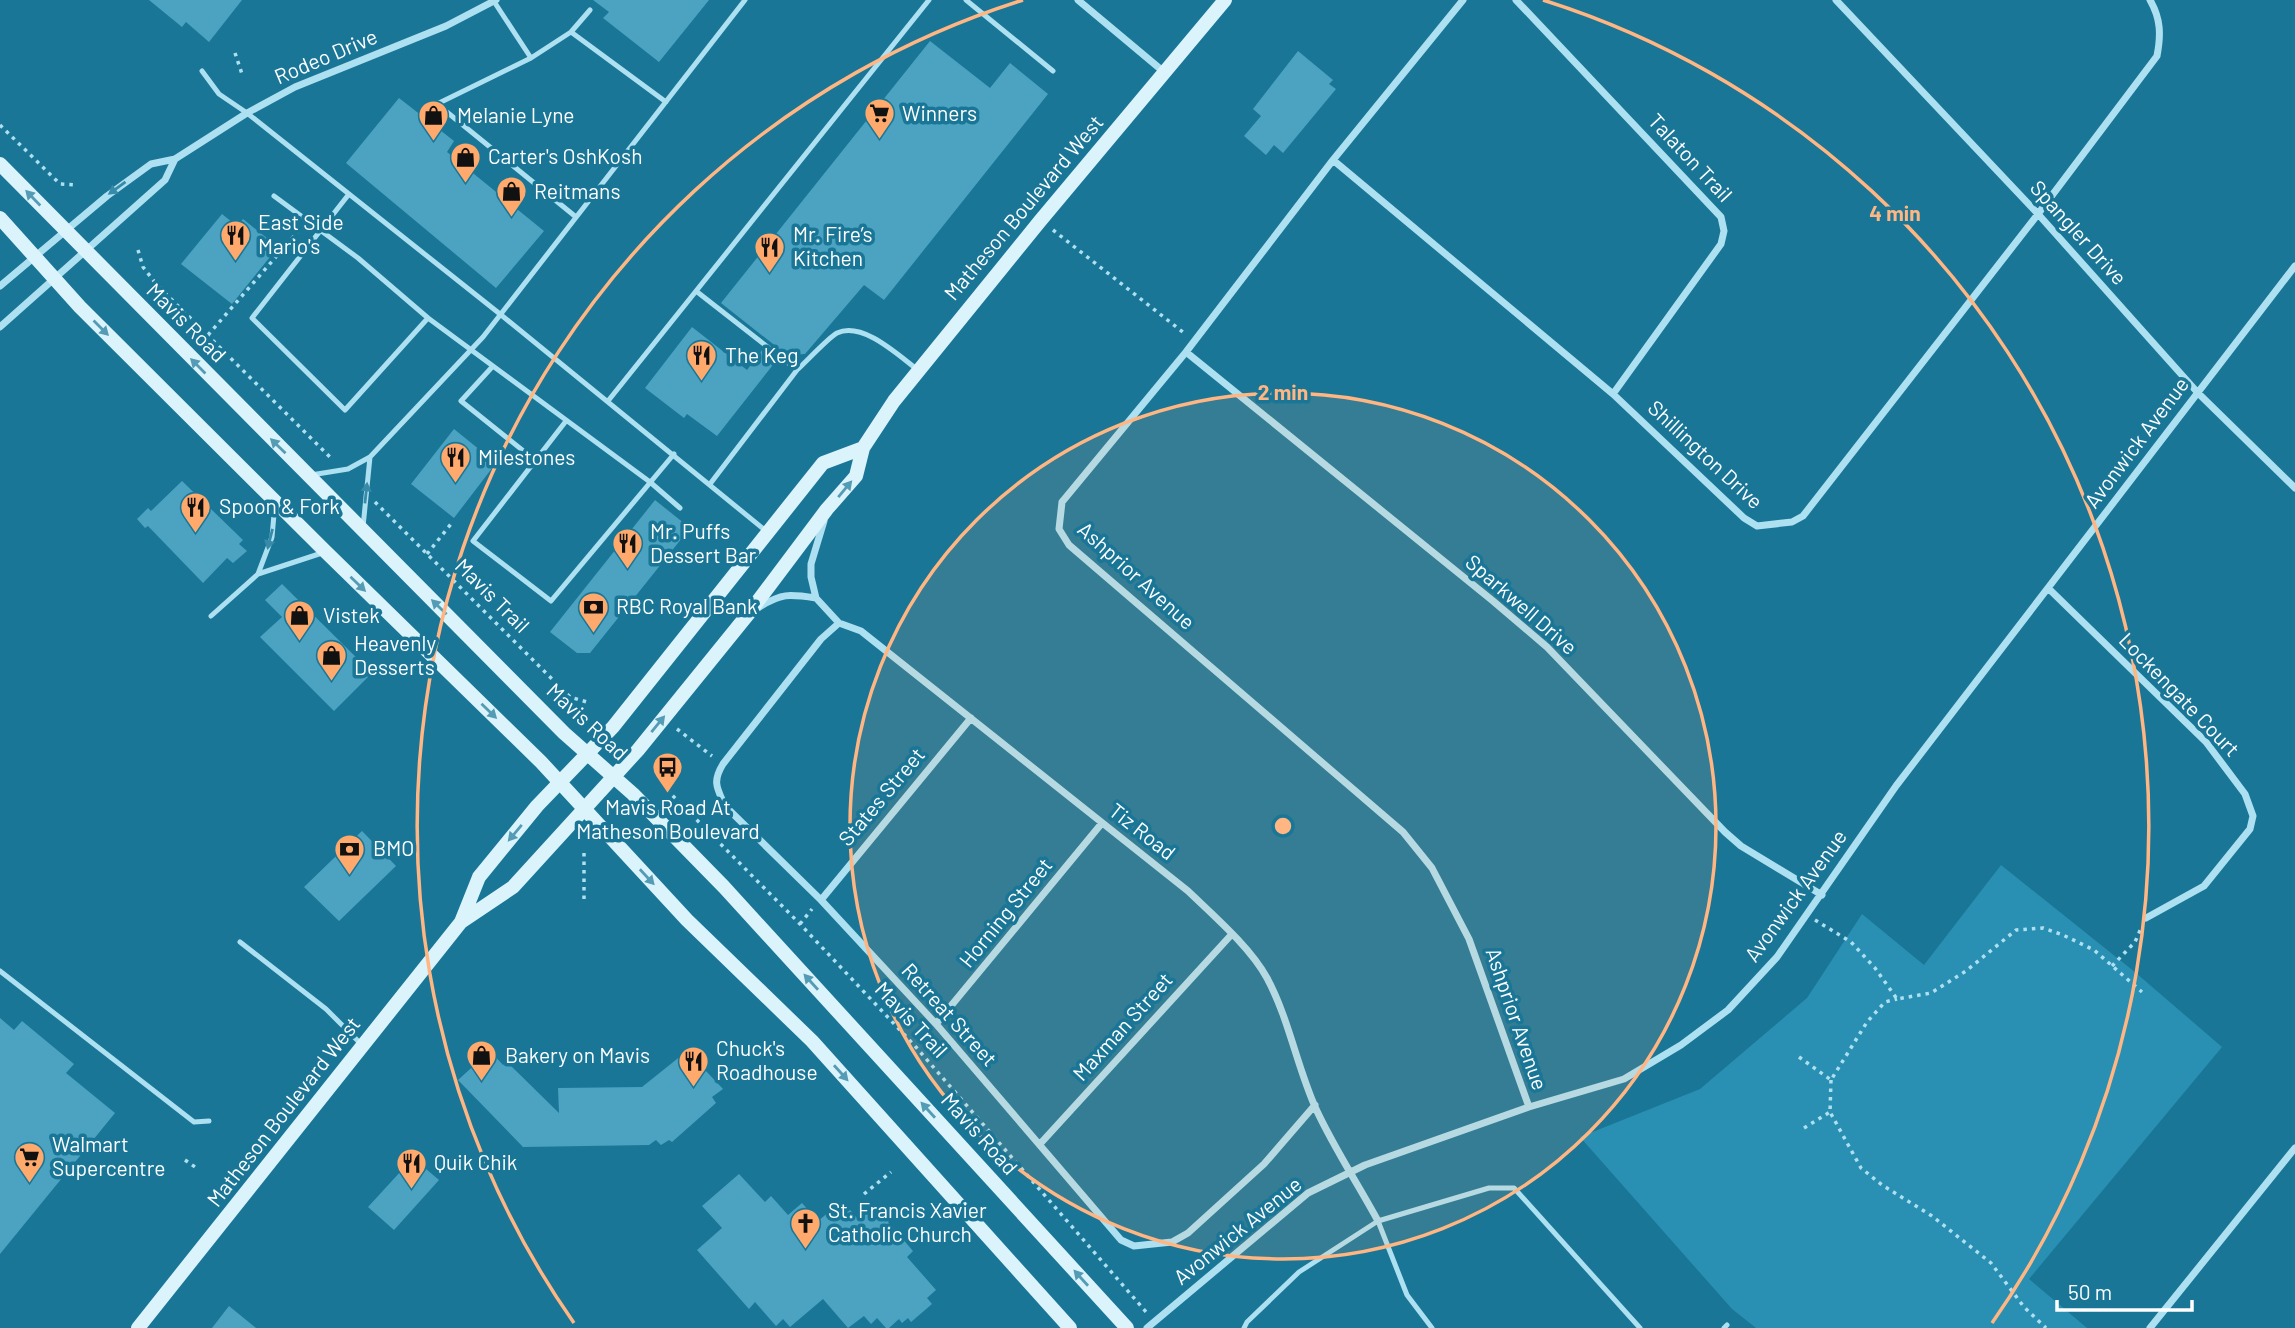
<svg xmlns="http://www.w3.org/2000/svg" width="2295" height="1328" viewBox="0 0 2295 1328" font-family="Barlow,sans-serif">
<rect width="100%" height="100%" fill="#1a7697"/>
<path fill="#2990b3" d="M 2001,865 L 2136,973 L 2222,1047 L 2029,1279 L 2087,1328 L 1756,1328 L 1732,1309 L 1580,1137 L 1700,1089 L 1807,998 L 1862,914 L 1924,965 Z"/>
<path fill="#4ba3c1" d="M 149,0 L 242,0 L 209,42 L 186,22 L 182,27 Z
M 593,0 L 709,0 L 659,62 L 603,18 L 609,12 Z
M 930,41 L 990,88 L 1010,63 L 1048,94 L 884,300 L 864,285 L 805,354 L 787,355 L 721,303 Z
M 1298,51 L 1333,80 L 1329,84 L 1336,89 L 1283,153 L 1274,145 L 1266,155 L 1244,136 L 1261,116 L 1253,109 Z
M 399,98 L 454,141 L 447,152 L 544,231 L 496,288 L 346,163 Z
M 222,214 L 237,226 L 243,219 L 278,247 L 232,304 L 181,264 Z
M 692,327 L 747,370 L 762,350 L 776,361 L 717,436 L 687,414 L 684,418 L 645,388 Z
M 454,429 L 496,463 L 454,518 L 411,484 Z
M 182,481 L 243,540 L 239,544 L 247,551 L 233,563 L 227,558 L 203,583 L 148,526 L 145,528 L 137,519 L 148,508 L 151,511 Z
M 655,500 L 690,528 L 590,653 L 577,653 L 550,632 Z
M 282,584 L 372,673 L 334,711 L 260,637 L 282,617 L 265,600 Z
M 362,831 L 396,866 L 339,921 L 304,887 Z
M 0,1018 L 14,1030 L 22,1021 L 74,1064 L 66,1073 L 115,1113 L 0,1254 Z
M 687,1051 L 723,1089 L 712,1097 L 716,1103 L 672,1142 L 669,1140 L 661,1145 L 656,1140 L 649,1145 L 523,1147 L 458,1080 L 479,1061 L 483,1062 L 492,1053 L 503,1065 L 507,1062 L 559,1113 L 558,1088 L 642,1087 Z
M 413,1158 L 439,1180 L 394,1230 L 368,1207 Z
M 739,1174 L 765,1202 L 771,1196 L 788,1215 L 802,1203 L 818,1221 L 842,1201 L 859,1220 L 877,1204 L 890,1220 L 888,1222 L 913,1251 L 907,1257 L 936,1290 L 927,1298 L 932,1304 L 911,1322 L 908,1318 L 902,1323 L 899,1319 L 889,1328 L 886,1328 L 877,1318 L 871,1324 L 864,1316 L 848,1328 L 823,1299 L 790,1327 L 783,1319 L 776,1326 L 755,1302 L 749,1309 L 697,1250 L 722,1228 L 702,1206 Z
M 229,1306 L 256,1328 L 212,1328 Z"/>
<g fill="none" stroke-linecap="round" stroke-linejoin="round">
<path stroke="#ade0f0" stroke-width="3.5" stroke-dasharray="3.5 5" stroke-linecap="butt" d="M 235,53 L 242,74
M 0,125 L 60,184 L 77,185
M 1053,230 L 1184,333
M 138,250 L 143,267 L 157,285 L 333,460
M 208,335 L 301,228
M 375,502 L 570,697 L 587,702
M 427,554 L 451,524
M 677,729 L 712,756
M 655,767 L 667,790 L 800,924 L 915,1046 L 1147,1313
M 584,853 L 584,902
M 1815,920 L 1851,942 L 1875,968 L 1897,999 L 1931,993 L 1966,971 L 2016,930 L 2043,928 L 2063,935 L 2094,950 L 2142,992
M 800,924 L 812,909
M 2112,966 L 2135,942 L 2142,926
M 1799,1057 L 1831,1080 L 1867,1022 L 1885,1002 L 1897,999
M 1831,1080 L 1830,1112 L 1861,1168 L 1882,1185 L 1932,1216 L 1991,1263 L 2024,1307 L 2046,1328
M 1804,1128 L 1830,1112
M 185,1160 L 198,1169
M 864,1194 L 891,1172"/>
<path stroke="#ade0f0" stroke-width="5" d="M 493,0 L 531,58
M 966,0 L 1053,71
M 571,32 L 666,102
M 202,71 L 219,94 L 247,113 L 500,314 L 766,531
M 349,194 L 252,318 L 345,410 L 428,318
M 274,196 L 358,258 L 428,318 L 650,482 L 680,508
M 576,217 L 437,104 L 531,58 L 571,32 L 590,10
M 696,291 L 797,370 C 806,362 829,337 837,333 C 863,321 899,356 918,370
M 493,366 L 461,401 L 536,461
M 608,401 L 929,0
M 566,421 L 473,541 L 551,601 L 674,454
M 311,475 L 348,469 L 370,457 L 483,337 L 745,0
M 710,484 L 797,370
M 363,527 L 370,457
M 258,574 L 272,537 L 275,503
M 211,616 L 258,574 L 325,552
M 240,942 L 326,1009 L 361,1044
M 0,971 L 194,1122 L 209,1121
M 1378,1221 L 1407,1295 L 1432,1328
M 1244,1328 L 1247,1322 L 1299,1272 L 1378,1221 L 1489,1188 L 1514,1188 L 1640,1328
M 1724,1328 L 1727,1325"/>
<path stroke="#ade0f0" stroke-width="7" d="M 1078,0 L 1164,72
M 1463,0 L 1333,160 L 1186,352 L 1062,502 L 1059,529 L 1069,545 L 1403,832 L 1432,868 L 1469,939 L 1529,1107
M 1516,0 L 1721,217 L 1724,231 L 1721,244 L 1613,394
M 1836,0 L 2038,214 L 2198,393 L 2295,488
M 1333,160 L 1613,394 L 1744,518 L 1757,526 L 1792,522 L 1803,516 L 2038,214 L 2157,56 C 2161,35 2161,19 2150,0
M 0,286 L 107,196 L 151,164 L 175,159 L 247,113 L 295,87 L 446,26 L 496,0
M 0,327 L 165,180 L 175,159
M 1186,352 L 1493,601 L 1547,647 L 1725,832 L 1741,846 L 1822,895
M 824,521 L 811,564 L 811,577 L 816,598 L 839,623 L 861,631 L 1188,891 C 1214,916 1250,947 1267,978 C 1289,1019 1297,1067 1316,1109 C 1334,1148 1358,1184 1378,1221
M 2048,588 L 2206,742 L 2245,794 L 2253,816 L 2250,829 L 2204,886 L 2146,918
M 758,608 C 781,593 789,594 816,598
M 839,623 L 821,639 L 723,764 C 712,782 717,788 725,806 L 821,900 L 936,1024 L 1121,1240 L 1134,1246 L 1172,1242 L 1188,1233 L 1264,1164 L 1315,1105
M 821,900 L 971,718
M 936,1024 L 1102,823
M 1040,1144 L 1232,934
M 1147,1328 L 1308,1193 L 1365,1165 L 1529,1107 L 1624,1079 L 1681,1045 L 1728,1010 L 1777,957 L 1896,786 L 2295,266
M 2150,1328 L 2295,1148"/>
<path stroke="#dbf3fb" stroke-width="14" d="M 0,164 L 564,733 L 633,794 L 724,887 L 1127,1328
M 0,218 L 80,307 L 326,552 L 541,762 L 687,920 L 812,1041 L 1070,1328
M 461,922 L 513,887 L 638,750 L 749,613 L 827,509 L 856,476 L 863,448 L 894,401 L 1040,221 L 1225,0
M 138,1328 L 461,922 L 479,877 L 537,806 L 613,727 L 823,463 L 863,448"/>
</g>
<defs><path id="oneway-solid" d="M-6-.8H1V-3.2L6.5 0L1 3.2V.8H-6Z" transform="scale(1.75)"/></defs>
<g fill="#378ba9">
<use href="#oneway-solid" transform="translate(117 188) rotate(144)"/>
<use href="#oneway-solid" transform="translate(366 493) rotate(-84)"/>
<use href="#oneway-solid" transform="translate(270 539) rotate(104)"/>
</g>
<g fill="#549cb5">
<use href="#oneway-solid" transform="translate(33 198) rotate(-134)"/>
<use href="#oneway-solid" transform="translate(101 328) rotate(45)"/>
<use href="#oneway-solid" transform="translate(198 366) rotate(-135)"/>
<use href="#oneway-solid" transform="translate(278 446) rotate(-136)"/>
<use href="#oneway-solid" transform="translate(845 489) rotate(-50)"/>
<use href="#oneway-solid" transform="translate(358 584) rotate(44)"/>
<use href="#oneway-solid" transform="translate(439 607) rotate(-136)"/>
<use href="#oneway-solid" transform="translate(489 711) rotate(44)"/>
<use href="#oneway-solid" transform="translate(658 724) rotate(-51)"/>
<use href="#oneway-solid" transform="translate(515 833) rotate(130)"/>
<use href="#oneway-solid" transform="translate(647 877) rotate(47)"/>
<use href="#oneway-solid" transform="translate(811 982) rotate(-132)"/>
<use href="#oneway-solid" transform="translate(841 1073) rotate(48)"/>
<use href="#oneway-solid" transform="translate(928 1110) rotate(-132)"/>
<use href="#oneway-solid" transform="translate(1081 1278) rotate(-132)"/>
</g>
<circle cx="1283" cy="826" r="433" fill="#ffb682" fill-opacity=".12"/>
<g fill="none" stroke="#ffb682" stroke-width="3.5">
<circle cx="1283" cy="826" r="433"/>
<path d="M574 1323A866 866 0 0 1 1023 0M1543 0A866 866 0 0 1 1992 1323"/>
</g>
<defs>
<symbol id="supermarket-pin" viewBox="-11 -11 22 30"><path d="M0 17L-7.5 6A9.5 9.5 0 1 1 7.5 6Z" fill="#ffa96c" stroke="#1a7697"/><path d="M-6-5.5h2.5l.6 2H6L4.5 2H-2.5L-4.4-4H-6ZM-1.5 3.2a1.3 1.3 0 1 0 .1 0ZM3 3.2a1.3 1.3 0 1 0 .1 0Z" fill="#111"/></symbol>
<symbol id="shop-pin" viewBox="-11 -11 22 30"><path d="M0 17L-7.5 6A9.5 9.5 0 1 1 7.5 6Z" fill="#ffa96c" stroke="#1a7697"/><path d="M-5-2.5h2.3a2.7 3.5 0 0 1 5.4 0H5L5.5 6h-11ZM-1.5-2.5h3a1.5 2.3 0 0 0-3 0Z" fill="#111"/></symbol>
<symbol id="restaurant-pin" viewBox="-11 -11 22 30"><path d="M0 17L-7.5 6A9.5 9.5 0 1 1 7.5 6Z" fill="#ffa96c" stroke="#1a7697"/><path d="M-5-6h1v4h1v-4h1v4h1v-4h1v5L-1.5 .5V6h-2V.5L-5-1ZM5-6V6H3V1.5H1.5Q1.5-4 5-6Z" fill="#111"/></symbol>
<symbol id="bank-pin" viewBox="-11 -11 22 30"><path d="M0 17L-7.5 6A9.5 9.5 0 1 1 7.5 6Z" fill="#ffa96c" stroke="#1a7697"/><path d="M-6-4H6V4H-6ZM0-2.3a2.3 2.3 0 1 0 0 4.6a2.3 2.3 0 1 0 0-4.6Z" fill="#111"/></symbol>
<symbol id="bus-pin" viewBox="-11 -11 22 30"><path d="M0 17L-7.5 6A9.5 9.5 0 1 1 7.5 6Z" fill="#ffa96c" stroke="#1a7697"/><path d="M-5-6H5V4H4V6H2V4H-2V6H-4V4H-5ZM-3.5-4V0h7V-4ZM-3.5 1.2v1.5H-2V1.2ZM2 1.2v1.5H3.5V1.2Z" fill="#111"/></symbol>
<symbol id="church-pin" viewBox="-11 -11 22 30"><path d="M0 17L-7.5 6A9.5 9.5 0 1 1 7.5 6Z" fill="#ffa96c" stroke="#1a7697"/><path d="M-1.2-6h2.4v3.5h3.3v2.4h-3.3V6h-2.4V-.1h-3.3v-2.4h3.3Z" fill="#111"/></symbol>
</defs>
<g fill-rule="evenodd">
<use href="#supermarket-pin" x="862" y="96" width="35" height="47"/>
<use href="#shop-pin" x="416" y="98" width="35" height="47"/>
<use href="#shop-pin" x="448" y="140" width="35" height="47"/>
<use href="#shop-pin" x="494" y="174" width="35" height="47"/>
<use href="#restaurant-pin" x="218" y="218" width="35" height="47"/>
<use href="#restaurant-pin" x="752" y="230" width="35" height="47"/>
<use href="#restaurant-pin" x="684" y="338" width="35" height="47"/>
<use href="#restaurant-pin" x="438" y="440" width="35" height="47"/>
<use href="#restaurant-pin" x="178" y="490" width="35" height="47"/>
<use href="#restaurant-pin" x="610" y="526" width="35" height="47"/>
<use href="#bank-pin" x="576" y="590" width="35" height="47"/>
<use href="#shop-pin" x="282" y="598" width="35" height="47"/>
<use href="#shop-pin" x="314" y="638" width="35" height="47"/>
<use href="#bus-pin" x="650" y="750" width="35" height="47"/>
<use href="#bank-pin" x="332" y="832" width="35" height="47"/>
<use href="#shop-pin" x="464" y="1038" width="35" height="47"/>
<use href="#restaurant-pin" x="676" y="1044" width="35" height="47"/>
<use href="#supermarket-pin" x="12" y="1140" width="35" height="47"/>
<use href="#restaurant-pin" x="394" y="1146" width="35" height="47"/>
<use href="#church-pin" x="788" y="1206" width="35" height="47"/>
</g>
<g text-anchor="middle" stroke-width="7" stroke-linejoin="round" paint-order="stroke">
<g font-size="21" fill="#fff" stroke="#1a7697">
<text transform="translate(326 57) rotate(-23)" y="7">Rodeo Drive</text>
<text transform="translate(1690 158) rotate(47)" y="7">Talaton Trail</text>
<text transform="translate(1024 208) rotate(-50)" y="7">Matheson Boulevard West</text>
<text transform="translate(2078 233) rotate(48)" y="7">Spangler Drive</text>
<text transform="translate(186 323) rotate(45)" y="7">Mavis Road</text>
<text transform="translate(2137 443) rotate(-53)" y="7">Avonwick Avenue</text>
<text transform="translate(1705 455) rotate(43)" y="7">Shillington Drive</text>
<text transform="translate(1136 576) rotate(42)" y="7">Ashprior Avenue</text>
<text transform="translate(492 596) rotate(45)" y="7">Mavis Trail</text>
<text transform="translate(1521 605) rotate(41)" y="7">Sparkwell Drive</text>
<text transform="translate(2179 695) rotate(46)" y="7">Lockengate Court</text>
<text transform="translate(587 722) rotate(43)" y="7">Mavis Road</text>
<text transform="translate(882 797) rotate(-50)" y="7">States Street</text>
<text transform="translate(1142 832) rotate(38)" y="7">Tiz Road</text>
<text transform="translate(1796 896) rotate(-54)" y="7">Avonwick Avenue</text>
<text transform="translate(1006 913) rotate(-51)" y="7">Horning Street</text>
<text transform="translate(949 1015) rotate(48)" y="7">Retreat Street</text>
<text transform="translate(1516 1019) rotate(71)" y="7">Ashprior Avenue</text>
<text transform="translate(911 1020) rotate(47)" y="7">Mavis Trail</text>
<text transform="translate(1123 1027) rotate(-48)" y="7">Maxman Street</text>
<text transform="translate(284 1112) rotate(-52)" y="7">Matheson Boulevard West</text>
<text transform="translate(979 1134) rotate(48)" y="7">Mavis Road</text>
<text transform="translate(1238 1231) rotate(-39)" y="7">Avonwick Avenue</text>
</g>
<g font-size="21" fill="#fff" stroke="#1a7697" text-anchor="start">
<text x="902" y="121">Winners</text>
<text x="457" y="123">Melanie Lyne</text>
<text x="488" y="164">Carter's OshKosh</text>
<text x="534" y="199">Reitmans</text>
<text x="258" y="230">East Side<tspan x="258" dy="24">Mario's</tspan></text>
<text x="793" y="242">Mr. Fire’s<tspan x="793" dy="24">Kitchen</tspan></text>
<text x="725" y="363">The Keg</text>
<text x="478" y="465">Milestones</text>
<text x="219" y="514">Spoon &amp; Fork</text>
<text x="650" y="539">Mr. Puffs<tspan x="650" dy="24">Dessert Bar</tspan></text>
<text x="616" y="614">RBC Royal Bank</text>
<text x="323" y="623">Vistek</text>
<text x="354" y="651">Heavenly<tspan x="354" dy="24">Desserts</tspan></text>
<text x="668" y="815" text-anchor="middle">Mavis Road At<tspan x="668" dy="24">Matheson Boulevard</tspan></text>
<text x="373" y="856">BMO</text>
<text x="716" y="1056">Chuck's<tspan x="716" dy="24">Roadhouse</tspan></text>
<text x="505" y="1063">Bakery on Mavis</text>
<text x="52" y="1152">Walmart<tspan x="52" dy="24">Supercentre</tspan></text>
<text x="434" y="1170">Quik Chik</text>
<text x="828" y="1218">St. Francis Xavier<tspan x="828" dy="24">Catholic Church</tspan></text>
</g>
</g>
<circle cx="1283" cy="826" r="10" fill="#ffb682" stroke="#1a7697" stroke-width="3.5"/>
<g font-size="21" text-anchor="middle" font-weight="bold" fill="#ffb682" stroke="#1a7697" stroke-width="7" stroke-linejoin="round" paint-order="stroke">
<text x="1895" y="221">4 min</text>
<text x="1283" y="400">2 min</text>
</g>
<path d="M2057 1300v10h135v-10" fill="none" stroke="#ffffff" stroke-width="3.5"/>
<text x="2068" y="1300" font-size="21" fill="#ffffff" stroke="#1a7697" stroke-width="5" paint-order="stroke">50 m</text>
</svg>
